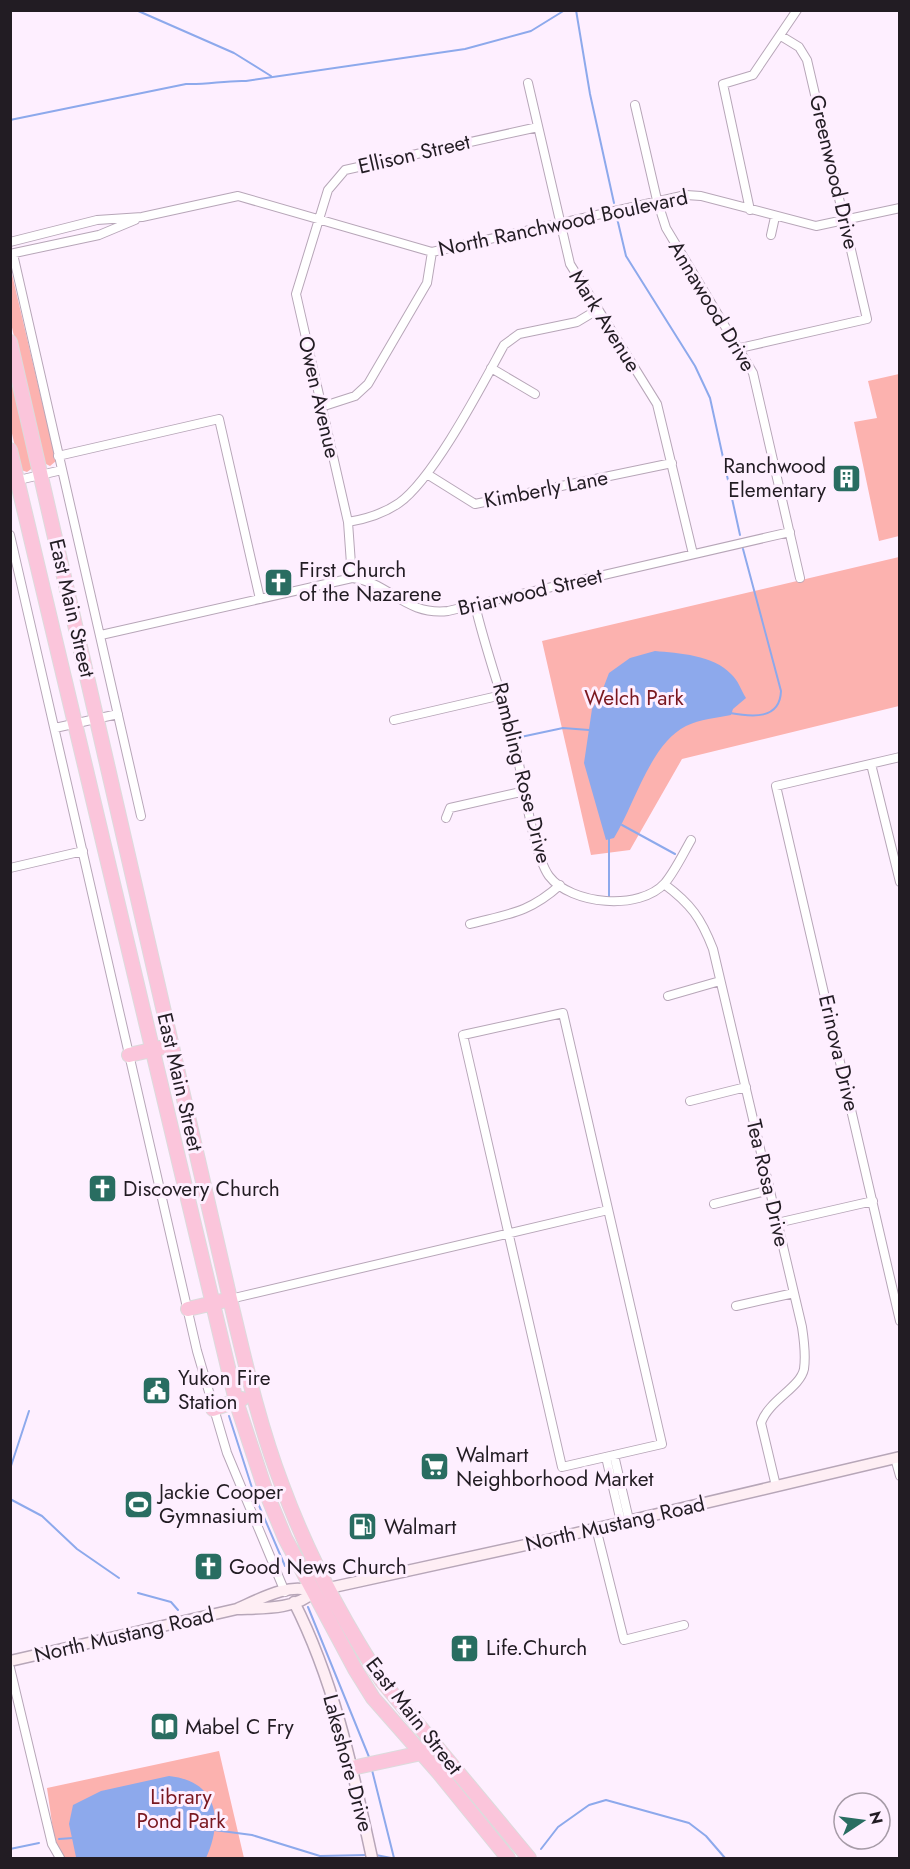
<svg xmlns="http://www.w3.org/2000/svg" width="910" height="1869" viewBox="0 0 910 1869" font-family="Jost,sans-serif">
<rect width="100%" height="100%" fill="#feefff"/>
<path fill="#fcb2af" d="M 10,266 L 56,461 L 50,466 L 42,462 L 11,323 Z
M 10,359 L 34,467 L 27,472 L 21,470 L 19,465 L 11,429 Z
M 899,374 L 899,536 L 879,541 L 854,422 L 877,418 L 868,381 Z
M 899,557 L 899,706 L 682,759 L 630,850 L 591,855 L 542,641 Z
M 219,1751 L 244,1858 L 57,1858 L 47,1788 Z"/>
<path fill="#8da9ec" d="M 655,651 C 678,653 714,655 731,674 C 738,680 741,690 746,698 L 733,709 L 731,715 C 717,718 700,719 686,726 C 650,744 634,806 614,838 L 606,840 L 584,763 L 592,709 L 601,694 L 609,673 L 630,658 Z
M 169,1776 C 217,1781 224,1819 206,1858 L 76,1857 L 69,1824 L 73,1805 L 101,1791 Z"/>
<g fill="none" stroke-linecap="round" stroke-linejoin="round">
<path stroke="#8da9ec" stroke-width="2" d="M 136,10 L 234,53 L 271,76
M 576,10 L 590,94 L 614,203
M 10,120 L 186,84 C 207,85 226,80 246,81 L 465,49 L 531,31 L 565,10
M 617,218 L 626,256 L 695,366 L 710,398 L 740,535
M 730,713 C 752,717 780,720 781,691 L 743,549
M 516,738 L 563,728 L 589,730
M 622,825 L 675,854
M 609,839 L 609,899
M 229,1416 L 254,1494 L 285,1566
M 10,1469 L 29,1411
M 10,1499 L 42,1516 L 77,1549 L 119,1578
M 138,1593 L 171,1602 L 178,1610
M 308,1607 L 369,1757
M 372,1770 L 394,1858
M 214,1830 L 252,1835 L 320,1856 L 368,1855
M 59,1839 L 73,1838
M 10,1849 L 39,1843
M 541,1849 L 558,1827 L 589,1805 L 606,1800 L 689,1823 L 706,1836 L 725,1858
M 376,1855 L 391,1858"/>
<defs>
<path id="street" d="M 528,83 L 570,264 L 657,404 L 693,554
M 635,105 L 657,200 L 666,228 L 753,373 L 800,578
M 750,210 L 723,84 L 753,75 L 797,10
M 771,235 L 775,217
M 10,242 L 97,220 L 142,217 L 238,196 L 432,252 L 686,195 L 701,196 L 816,226 L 900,208
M 10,254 L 99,235 L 135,220
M 13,254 L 141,816
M 740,348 L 867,319 L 807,60 L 799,47 L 781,36
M 491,368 L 535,394
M 321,407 L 355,396 L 368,384 L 427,283 L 432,252
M 58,456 L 219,419 L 260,599
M 427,474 L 475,504 L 672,463
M 10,482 L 62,470
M 348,522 C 367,519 383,514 399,503 C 434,478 482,385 504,345 L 519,334 L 577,322 L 597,310
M 10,535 L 197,1351 L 227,1453 L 285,1592
M 352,578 L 348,522 L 296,294 L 328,190 L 345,170 L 538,127
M 475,605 C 486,652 503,697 515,744 C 522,775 533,854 549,876 C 571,905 640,911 665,883 C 675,871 683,854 691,840
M 101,635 L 352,578 C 389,582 405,616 448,611 L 790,532
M 394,720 L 502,695
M 55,728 L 118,714
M 900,757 L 776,786 L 900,1321
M 871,764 L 900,882
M 446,818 L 450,808 L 525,791
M 10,868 L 83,851
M 664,884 C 691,904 701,918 713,949 L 802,1327 C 804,1340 806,1355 804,1369 C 800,1388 769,1400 761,1423 L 776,1486
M 470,924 C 508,914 529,913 560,885
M 668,996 L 720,981
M 563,1013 L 662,1444 L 562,1467 L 463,1035 Z
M 690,1101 L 746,1087
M 714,1204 L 770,1190
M 777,1223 L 873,1201
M 230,1299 L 608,1210
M 736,1306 L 794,1293
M 614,1455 L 629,1520
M 606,1457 L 621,1522
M 895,1458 L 900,1476
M 596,1528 L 624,1640 L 684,1625
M 10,1668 L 52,1844 L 60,1858"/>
<path id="secondary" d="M 329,1588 L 539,1542 L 900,1457
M 294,1602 C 335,1683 353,1771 372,1858
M 10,1661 L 237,1609 C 260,1608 296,1610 313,1592 C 291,1581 258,1600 237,1609"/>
<path id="highway" d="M 10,342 L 230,1299 C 245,1362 259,1425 282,1485 C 307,1553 343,1621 382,1681 L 529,1858
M 10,450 L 236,1401 L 266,1492 L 285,1538 L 355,1669 L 373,1698 L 439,1773 L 508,1858
M 129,1055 L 160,1048
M 188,1309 L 222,1301
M 213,1409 L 242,1399
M 352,1768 L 426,1752"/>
</defs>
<use href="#street" stroke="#b7a6b8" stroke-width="10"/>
<use href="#secondary" stroke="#b7a6b8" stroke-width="13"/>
<use href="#highway" stroke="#dcdbdc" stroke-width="16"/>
<use href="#street" stroke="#fff" stroke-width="8"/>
<use href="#secondary" stroke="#feeef4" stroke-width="10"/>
<use href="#highway" stroke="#fbc5db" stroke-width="14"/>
</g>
<defs>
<symbol id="building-square" viewBox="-11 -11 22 22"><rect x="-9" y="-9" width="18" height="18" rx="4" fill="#296d61" stroke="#feefff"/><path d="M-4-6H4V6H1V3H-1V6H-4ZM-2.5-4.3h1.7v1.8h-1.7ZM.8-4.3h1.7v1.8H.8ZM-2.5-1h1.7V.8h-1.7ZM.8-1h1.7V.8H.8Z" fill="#fff"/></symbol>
<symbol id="church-square" viewBox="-11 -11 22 22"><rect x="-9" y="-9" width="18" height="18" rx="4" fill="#296d61" stroke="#feefff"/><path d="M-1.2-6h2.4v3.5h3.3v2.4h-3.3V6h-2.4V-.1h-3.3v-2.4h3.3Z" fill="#fff"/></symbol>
<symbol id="civic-square" viewBox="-11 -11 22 22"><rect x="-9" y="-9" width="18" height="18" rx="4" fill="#296d61" stroke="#feefff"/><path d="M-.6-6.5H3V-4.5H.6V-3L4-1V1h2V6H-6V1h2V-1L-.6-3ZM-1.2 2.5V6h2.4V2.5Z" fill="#fff"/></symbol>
<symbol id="supermarket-square" viewBox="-11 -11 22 22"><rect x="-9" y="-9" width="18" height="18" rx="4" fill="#296d61" stroke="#feefff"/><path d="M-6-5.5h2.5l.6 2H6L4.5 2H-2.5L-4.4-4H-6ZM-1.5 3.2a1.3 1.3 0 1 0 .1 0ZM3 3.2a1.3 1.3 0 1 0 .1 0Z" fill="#fff"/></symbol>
<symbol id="stadium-square" viewBox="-11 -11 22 22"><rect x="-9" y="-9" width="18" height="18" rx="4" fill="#296d61" stroke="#feefff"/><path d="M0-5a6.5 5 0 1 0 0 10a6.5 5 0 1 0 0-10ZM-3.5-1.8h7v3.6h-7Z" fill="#fff"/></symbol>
<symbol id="fuel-square" viewBox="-11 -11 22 22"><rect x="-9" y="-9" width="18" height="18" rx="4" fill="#296d61" stroke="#feefff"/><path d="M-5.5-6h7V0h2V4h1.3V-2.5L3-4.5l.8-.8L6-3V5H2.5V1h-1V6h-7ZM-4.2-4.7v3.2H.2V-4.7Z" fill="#fff"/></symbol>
<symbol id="library-square" viewBox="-11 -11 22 22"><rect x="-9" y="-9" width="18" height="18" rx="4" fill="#296d61" stroke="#feefff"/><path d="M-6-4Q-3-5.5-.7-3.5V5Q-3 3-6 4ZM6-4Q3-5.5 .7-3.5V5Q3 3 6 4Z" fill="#fff"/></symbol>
</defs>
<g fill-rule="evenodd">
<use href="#building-square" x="830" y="462" width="33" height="33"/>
<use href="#church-square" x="262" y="566" width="33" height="33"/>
<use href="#church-square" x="86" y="1172" width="33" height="33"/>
<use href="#civic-square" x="140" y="1374" width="33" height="33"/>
<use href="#supermarket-square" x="418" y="1450" width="33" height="33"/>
<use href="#stadium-square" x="122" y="1488" width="33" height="33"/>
<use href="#fuel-square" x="346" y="1510" width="33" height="33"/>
<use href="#church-square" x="192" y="1550" width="33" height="33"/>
<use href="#church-square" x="448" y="1632" width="33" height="33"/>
<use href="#library-square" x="148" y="1710" width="33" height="33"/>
</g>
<g text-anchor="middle" stroke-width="6" stroke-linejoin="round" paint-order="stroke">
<g font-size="21" fill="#221c23" stroke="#feefff">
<text transform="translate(414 154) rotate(-13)" y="7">Ellison Street</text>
<text transform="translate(834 172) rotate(77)" y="7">Greenwood Drive</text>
<text transform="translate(563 223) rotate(-12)" y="7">North Ranchwood Boulevard</text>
<text transform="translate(712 306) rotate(59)" y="7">Annawood Drive</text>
<text transform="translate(605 321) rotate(58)" y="7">Mark Avenue</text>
<text transform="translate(319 397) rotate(77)" y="7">Owen Avenue</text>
<text transform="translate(546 489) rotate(-11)" y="7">Kimberly Lane</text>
<text transform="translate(530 592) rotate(-13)" y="7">Briarwood Street</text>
<text transform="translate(72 608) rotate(77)" y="7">East Main Street</text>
<text transform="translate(522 773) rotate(76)" y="7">Rambling Rose Drive</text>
<text transform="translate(839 1053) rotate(77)" y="7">Erinova Drive</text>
<text transform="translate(180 1082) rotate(77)" y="7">East Main Street</text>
<text transform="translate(768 1183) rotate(77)" y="7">Tea Rosa Drive</text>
<text transform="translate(615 1524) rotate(-13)" y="7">North Mustang Road</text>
<text transform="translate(124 1635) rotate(-13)" y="7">North Mustang Road</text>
<text transform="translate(414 1716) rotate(52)" y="7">East Main Street</text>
<text transform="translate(348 1763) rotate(75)" y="7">Lakeshore Drive</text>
</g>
<g font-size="21" fill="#221c23" stroke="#feefff" text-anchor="start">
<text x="826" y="473" text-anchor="end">Ranchwood<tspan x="826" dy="24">Elementary</tspan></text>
<text x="299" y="577">First Church<tspan x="299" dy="24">of the Nazarene</tspan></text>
<text x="123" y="1196">Discovery Church</text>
<text x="178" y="1385">Yukon Fire<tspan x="178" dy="24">Station</tspan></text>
<text x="456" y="1462">Walmart<tspan x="456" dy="24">Neighborhood Market</tspan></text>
<text x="159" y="1499">Jackie Cooper<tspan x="159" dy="24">Gymnasium</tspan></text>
<text x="384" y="1534">Walmart</text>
<text x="229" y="1574">Good News Church</text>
<text x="486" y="1655">Life.Church</text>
<text x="185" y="1734">Mabel C Fry</text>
</g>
<g font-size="21" fill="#7a1820" stroke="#feefff">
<text x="634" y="705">Welch Park</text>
<text x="181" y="1804">Library<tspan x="181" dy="24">Pond Park</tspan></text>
</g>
</g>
<rect width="910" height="1869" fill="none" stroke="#221c23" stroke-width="24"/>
<g transform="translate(862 1821) rotate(77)"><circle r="28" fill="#feefff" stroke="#a69ba7" stroke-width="1.5"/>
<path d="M0-4.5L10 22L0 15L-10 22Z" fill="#296d61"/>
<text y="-9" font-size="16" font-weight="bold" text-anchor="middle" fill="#221c23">N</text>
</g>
</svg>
